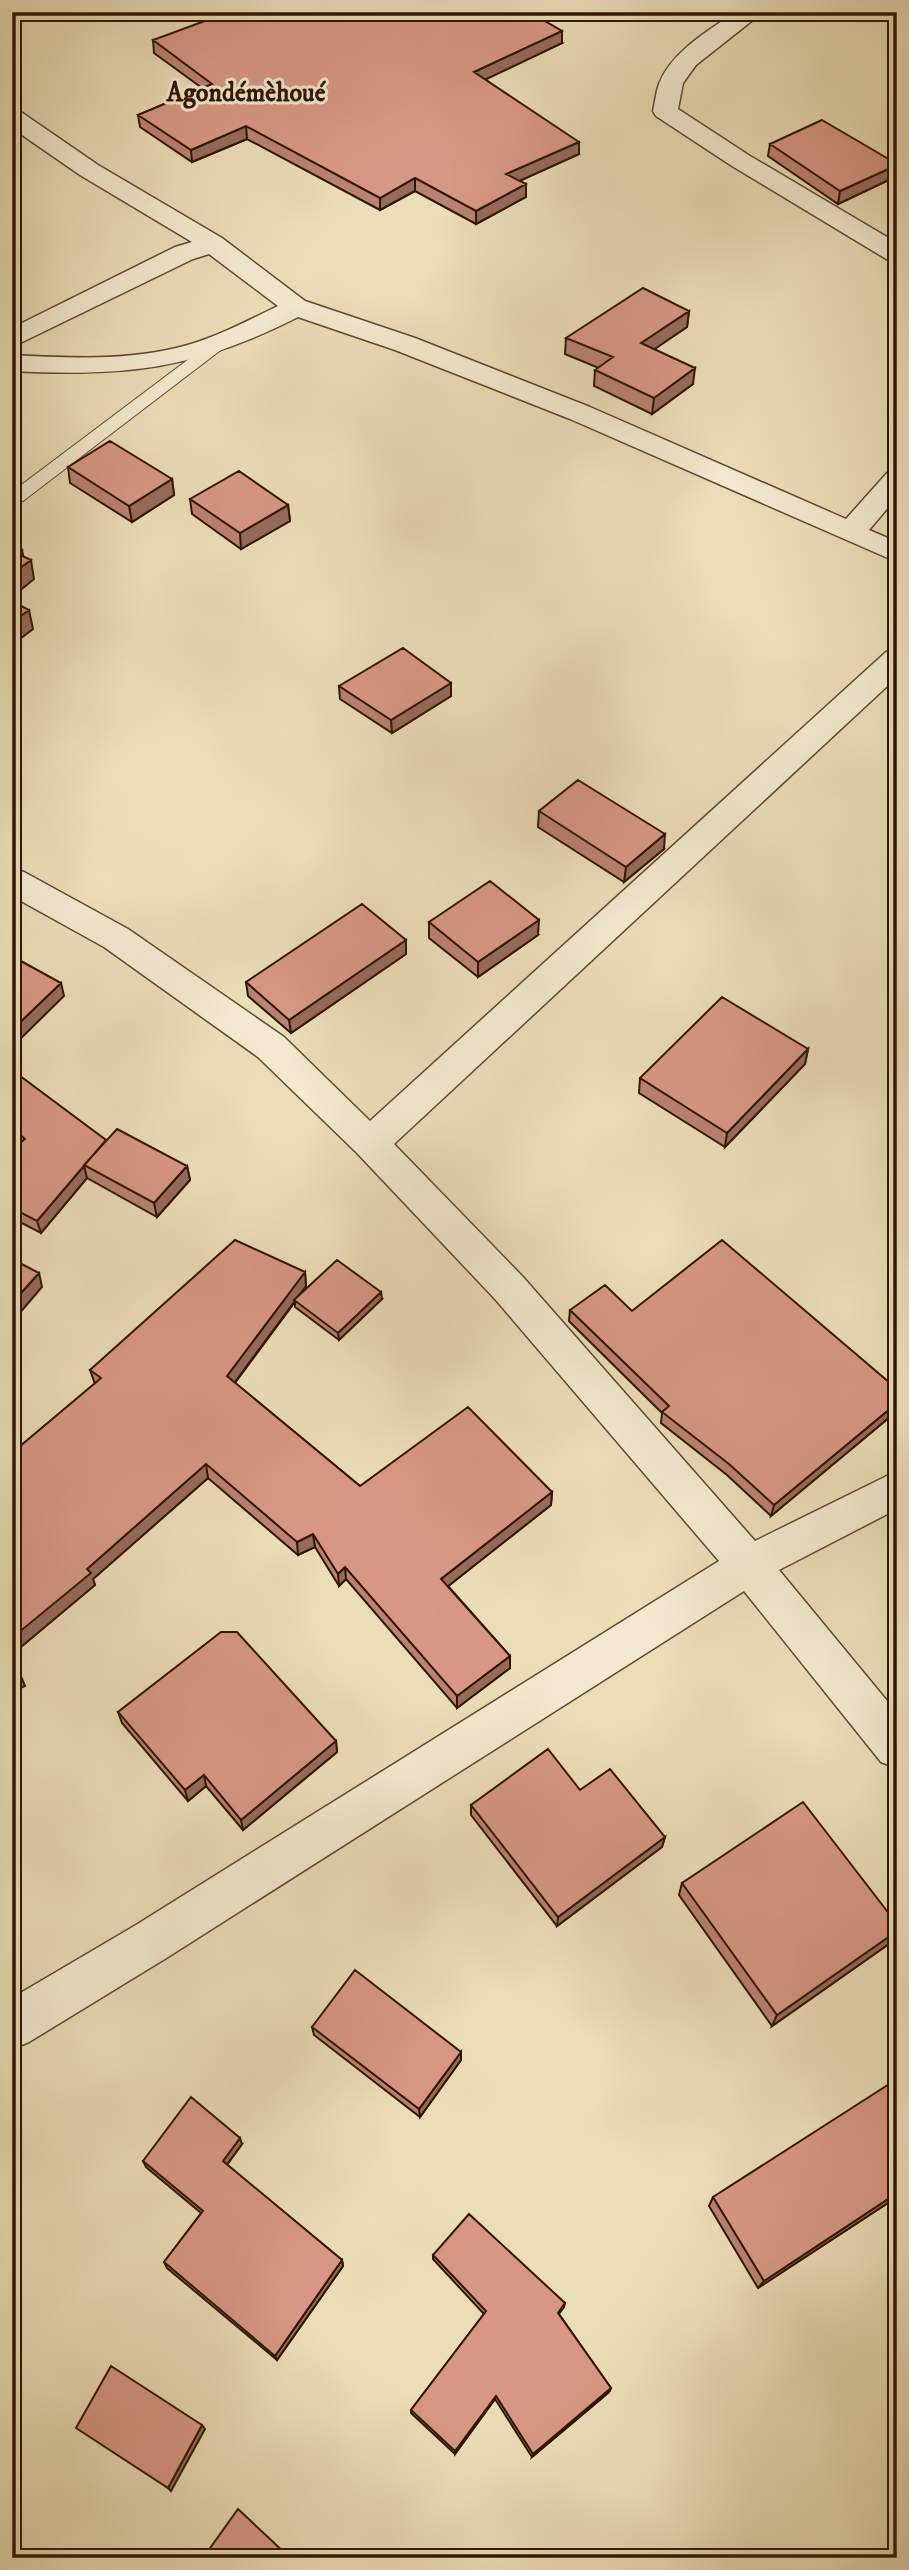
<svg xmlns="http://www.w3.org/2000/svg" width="909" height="2570" viewBox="0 0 909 2570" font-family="'IM FELL DW Pica',serif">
<rect width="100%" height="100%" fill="#ebddb7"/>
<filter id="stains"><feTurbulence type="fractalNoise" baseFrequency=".00286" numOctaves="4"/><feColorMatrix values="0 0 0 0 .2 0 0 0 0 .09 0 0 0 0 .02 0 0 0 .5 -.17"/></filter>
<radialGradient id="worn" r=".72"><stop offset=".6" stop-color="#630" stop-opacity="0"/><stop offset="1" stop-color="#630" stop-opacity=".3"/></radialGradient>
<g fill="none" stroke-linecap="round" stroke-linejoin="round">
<defs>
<path id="service" d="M 224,335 L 230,337 L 232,340 L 230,343 L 23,501 L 12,501 L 12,492 L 218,337 Z"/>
<path id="minor" d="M 736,12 L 763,12 L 696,65 L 683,83 L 678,109 L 750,156 L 897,243 L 897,262 L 888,260 L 732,166 L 656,116 L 653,111 C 655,102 656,92 659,84 C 671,52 709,30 736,12 Z
M 12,110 L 21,112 L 98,165 L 222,238 L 305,301 L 415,338 L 590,407 L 846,519 L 887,473 L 897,470 L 897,497 L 869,530 L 897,542 L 897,562 L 570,419 L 395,350 L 298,317 C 196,369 126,377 12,371 L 12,355 C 69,358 129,361 184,346 C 217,337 247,321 278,306 L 209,254 L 193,259 L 12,347 L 12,328 L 175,247 L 192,242 L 80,175 L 12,128 Z
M 897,649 L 897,677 L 394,1144 L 523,1277 L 755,1541 L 897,1471 L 897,1509 L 779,1570 L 897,1713 L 897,1768 L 881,1762 L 744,1591 L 168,1957 L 29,2042 L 12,2049 L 12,1998 L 136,1925 L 719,1561 L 495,1299 L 357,1153 L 258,1057 L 104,947 L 12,896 L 12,869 L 24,872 L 128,929 L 284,1037 L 370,1121 L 886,652 Z"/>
</defs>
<use href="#service" stroke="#5f4731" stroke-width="2"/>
<use href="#minor" stroke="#5f4731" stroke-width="3"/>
<use href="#service" fill="#f2e9d0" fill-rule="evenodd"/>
<use href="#minor" fill="#f2e9d0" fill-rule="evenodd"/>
</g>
<path fill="#ba8272" stroke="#301504" stroke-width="2" d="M 469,21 L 562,43 L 485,79 L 579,154 L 519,181 L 526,184 L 526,197 L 476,224 L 415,191 L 380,210 L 247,139 L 192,162 L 140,127 L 138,115 L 202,88 L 154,53 L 153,40 Z
M 770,144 L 897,164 L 895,177 L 838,204 L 768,156 Z
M 689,311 L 687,327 L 654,349 L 693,384 L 652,414 L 594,386 L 595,370 L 599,368 L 565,354 L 566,338 Z
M 68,467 L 172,479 L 174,495 L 132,522 L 70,483 Z
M 190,499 L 288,505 L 290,521 L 241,549 L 192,514 Z
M 451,683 L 451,696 L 392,733 L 340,699 L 339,686 Z
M 539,811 L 664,849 L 624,882 L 538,827 Z
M 429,922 L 538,935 L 478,977 L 429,938 Z
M 406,954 L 291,1033 L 248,996 L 246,982 Z
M 808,1049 L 805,1064 L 725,1147 L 639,1093 L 640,1078 Z
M 12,1070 L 106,1141 L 187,1166 L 190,1180 L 157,1217 L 87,1178 L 41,1233 L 12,1218 L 12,1149 L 19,1144 L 12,1139 Z
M 305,1272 L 306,1286 L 299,1296 L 382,1299 L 339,1340 L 295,1307 L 295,1302 L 235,1383 L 360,1486 L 552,1492 L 551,1505 L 448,1586 L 510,1656 L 510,1668 L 457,1708 L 346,1579 L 339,1586 L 315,1547 L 298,1555 L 208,1478 L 93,1579 L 95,1585 L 16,1651 L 12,1646 L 12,1453 L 95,1384 L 90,1370 Z
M 570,1310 L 897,1389 L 897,1411 L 771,1516 L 727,1475 L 661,1423 L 662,1413 L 569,1321 Z
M 118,1712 L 336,1741 L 337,1752 L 243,1830 L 206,1786 L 188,1801 L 122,1723 Z
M 471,1805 L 665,1837 L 662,1847 L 557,1926 L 471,1815 Z
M 682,1883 L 897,1924 L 897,1934 L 893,1941 L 772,2026 L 679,1895 Z
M 312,2027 L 461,2052 L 461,2060 L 420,2117 L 314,2035 Z
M 242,2144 L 227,2165 L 342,2260 L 343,2266 L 277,2360 L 167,2268 L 164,2262 L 201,2213 L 146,2167 L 143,2161 Z
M 713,2197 L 897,2197 L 758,2288 L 709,2206 Z
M 433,2255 L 565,2303 L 564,2307 L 559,2314 L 611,2388 L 609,2392 L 532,2457 L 495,2399 L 455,2454 L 411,2413 L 411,2410 L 484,2314 L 433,2259 Z"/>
<path fill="#976a5c" stroke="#301504" stroke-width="2" d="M 562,31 L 562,43 L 474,85 L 474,72 Z
M 246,126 L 247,139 L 192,162 L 191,150 Z
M 579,142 L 579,154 L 506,187 L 506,174 Z
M 897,165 L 895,177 L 838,204 L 840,191 Z
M 415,178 L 415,191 L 380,210 L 380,198 Z
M 526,184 L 526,197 L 476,224 L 476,211 Z
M 689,311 L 687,327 L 640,359 L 641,343 Z
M 695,368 L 693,384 L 652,414 L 654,398 Z
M 172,479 L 174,495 L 132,522 L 129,506 Z
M 288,505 L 290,521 L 241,549 L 240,533 Z
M 22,550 L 25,564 L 31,560 L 34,579 L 12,597 L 12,574 L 18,554 Z
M 29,610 L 33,629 L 12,645 L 12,622 Z
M 451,683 L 451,696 L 392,733 L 391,720 Z
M 665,834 L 664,849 L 624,882 L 626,867 Z
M 539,920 L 538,935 L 478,977 L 478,962 Z
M 406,940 L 406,954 L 291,1033 L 289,1020 Z
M 61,983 L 64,996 L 12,1047 L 12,1030 Z
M 808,1049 L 805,1064 L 725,1147 L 727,1133 Z
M 84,1166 L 87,1178 L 41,1233 L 37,1221 Z
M 187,1166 L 190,1180 L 157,1217 L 154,1203 Z
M 305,1272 L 306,1286 L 229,1390 L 227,1376 Z
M 39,1273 L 42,1287 L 12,1322 L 12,1303 Z
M 381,1292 L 382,1299 L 339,1340 L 338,1333 Z
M 897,1403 L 897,1411 L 771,1516 L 774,1505 Z
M 206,1464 L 208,1478 L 93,1579 L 95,1585 L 16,1651 L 12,1638 L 87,1569 Z
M 552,1492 L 551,1505 L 442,1591 L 441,1579 Z
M 313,1534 L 315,1547 L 298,1555 L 297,1542 Z
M 345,1567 L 346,1579 L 339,1586 L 338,1574 Z
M 510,1656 L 510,1668 L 457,1708 L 457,1696 Z
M 20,1674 L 25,1686 L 12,1692 L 12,1678 Z
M 336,1741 L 337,1752 L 243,1830 L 241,1820 Z
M 204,1775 L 206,1786 L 188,1801 L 185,1790 Z
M 665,1837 L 662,1847 L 557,1926 L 558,1917 Z
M 897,1931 L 897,1934 L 893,1941 L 772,2026 L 777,2015 Z
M 461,2052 L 461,2060 L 420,2117 L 419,2109 Z
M 240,2138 L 242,2144 L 225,2167 L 223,2161 Z
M 897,2193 L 897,2197 L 758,2288 L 764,2281 Z
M 342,2260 L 343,2266 L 277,2360 L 275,2356 Z
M 611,2388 L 609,2392 L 532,2457 L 533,2454 Z
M 496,2396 L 495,2399 L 455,2454 L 455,2451 Z
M 202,2425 L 205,2429 L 171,2491 L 168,2488 Z"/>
<path fill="#d89784" stroke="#301504" stroke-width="2" d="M 229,12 L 458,12 L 469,21 L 488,12 L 495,12 L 499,14 L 502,12 L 529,12 L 562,31 L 474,72 L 579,142 L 506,174 L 526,184 L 476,211 L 415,178 L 380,198 L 246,126 L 191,150 L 138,115 L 212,84 L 153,40 Z
M 822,120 L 897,164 L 897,165 L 840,191 L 770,144 Z
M 643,288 L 689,311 L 641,343 L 695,368 L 654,398 L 595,370 L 613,357 L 566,338 Z
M 110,441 L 172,479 L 129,506 L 68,467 Z
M 239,471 L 288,505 L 240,533 L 190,499 Z
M 12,545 L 22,550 L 18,554 L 31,560 L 12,574 Z
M 12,601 L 29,610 L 12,622 Z
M 403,648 L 451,683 L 391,720 L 339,686 Z
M 578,780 L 665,834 L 626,867 L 539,811 Z
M 490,881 L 539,920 L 478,962 L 429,922 Z
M 362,904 L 406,940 L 289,1020 L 246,982 Z
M 19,960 L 61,983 L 12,1030 L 12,966 Z
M 722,997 L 808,1049 L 727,1133 L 640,1078 Z
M 12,1070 L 106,1140 L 37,1221 L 12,1208 L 12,1149 L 25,1139 L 12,1128 Z
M 117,1129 L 187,1166 L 154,1203 L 84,1165 Z
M 235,1240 L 305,1272 L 227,1376 L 360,1486 L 468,1407 L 552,1492 L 441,1579 L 510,1656 L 457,1696 L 345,1567 L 338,1574 L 313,1534 L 297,1542 L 206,1464 L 87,1569 L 91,1573 L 12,1638 L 12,1453 L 101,1378 L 90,1370 Z
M 722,1240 L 897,1389 L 897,1403 L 774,1505 L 729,1464 L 662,1412 L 669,1406 L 570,1310 L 605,1285 L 632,1311 Z
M 12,1259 L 39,1273 L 12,1303 Z
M 337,1260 L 381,1292 L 338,1333 L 294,1300 Z
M 221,1632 L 237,1632 L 336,1741 L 241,1820 L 204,1775 L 185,1790 L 118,1712 Z
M 12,1657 L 20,1674 L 12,1678 Z
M 548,1749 L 580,1790 L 610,1769 L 665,1837 L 558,1917 L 471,1805 Z
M 803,1802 L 897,1924 L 897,1931 L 777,2015 L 682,1883 Z
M 355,1970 L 461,2052 L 419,2109 L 312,2027 Z
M 897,2079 L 897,2193 L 764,2281 L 713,2197 Z
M 191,2097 L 240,2138 L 223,2161 L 342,2260 L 275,2356 L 164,2262 L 203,2211 L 143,2161 Z
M 469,2214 L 565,2303 L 558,2313 L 611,2388 L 533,2454 L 496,2396 L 455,2451 L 411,2410 L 486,2311 L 433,2255 Z
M 111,2366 L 202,2425 L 168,2488 L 76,2428 Z
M 238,2509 L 288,2556 L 287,2558 L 203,2558 Z"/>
<g text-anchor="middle" stroke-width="6" stroke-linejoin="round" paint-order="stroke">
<g font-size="26" font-weight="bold" fill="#301504" stroke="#f2e9d0">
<text x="246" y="101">Agondémèhoué</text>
</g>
</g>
<rect width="909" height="2570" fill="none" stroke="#ebddb7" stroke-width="42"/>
<rect x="14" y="14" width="881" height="2542" fill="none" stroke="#301504" stroke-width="3.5"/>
<rect x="21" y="21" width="867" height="2528" fill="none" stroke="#301504" stroke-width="2"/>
<rect width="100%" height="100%" filter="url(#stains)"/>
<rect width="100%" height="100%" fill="url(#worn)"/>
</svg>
